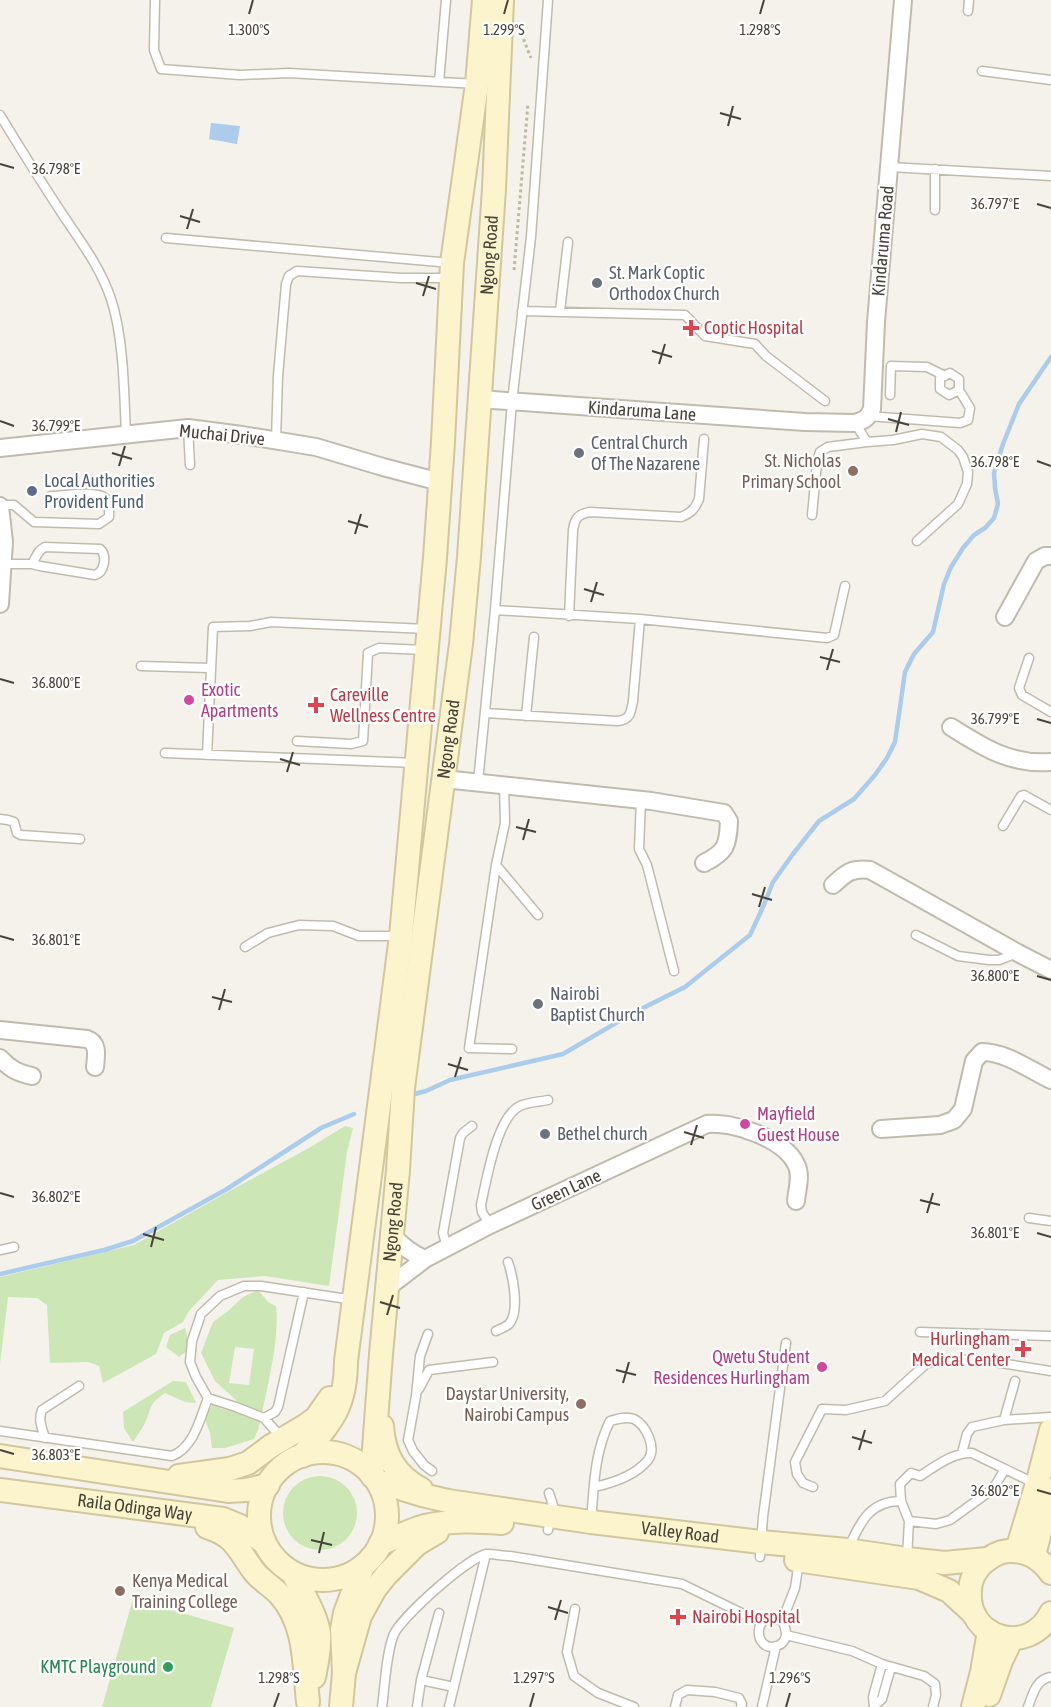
<svg xmlns="http://www.w3.org/2000/svg" width="1051" height="1707" viewBox="0 0 1051 1707" font-family="'Asap Condensed',sans-serif">
<rect width="100%" height="100%" fill="#f4f2eb"/>
<path fill="#cce6b6" fill-rule="evenodd" d="M 345,1126 L 353,1128 L 347,1152 L 329,1286 L 265,1276 L 218,1280 L 189,1311 L 183,1322 L 164,1333 L 156,1354 L 103,1383 L 99,1366 L 88,1362 L 50,1363 L 47,1305 L 37,1298 L 8,1297 L 0,1364 L 0,1277 L 134,1245 L 224,1194 L 309,1148 Z
M 258,1290 L 268,1302 L 276,1306 C 279,1337 271,1369 265,1399 C 261,1413 261,1426 254,1439 L 225,1448 L 212,1448 L 210,1433 L 204,1417 L 213,1404 L 222,1409 L 240,1413 L 237,1401 L 215,1381 L 201,1353 L 213,1322 L 228,1311 L 243,1297 ZM 235,1347 L 254,1349 L 249,1385 L 229,1383 Z
M 185,1328 L 187,1334 L 187,1351 L 179,1357 L 166,1347 L 170,1335 Z
M 173,1381 L 186,1382 L 196,1403 L 185,1402 L 165,1393 C 146,1406 153,1408 144,1425 C 141,1431 136,1436 133,1442 L 124,1428 L 123,1412 Z
M283 1513a37 37 0 1 1 74 0a37 37 0 1 1-74 0Z
M 133,1599 L 234,1628 L 211,1707 L 102,1707 Z"/>
<path fill="#abcced" d="M 211,123 L 240,126 L 237,144 L 209,139 Z"/>
<g fill="none" stroke-linecap="round" stroke-linejoin="round">
<path stroke="#abcced" stroke-width="4.5" d="M 411,1095 L 426,1091 L 450,1080 L 563,1054 L 633,1013 L 685,987 L 750,935 L 763,907 L 773,882 L 793,854 L 819,821 L 854,799 L 875,775 L 887,758 L 895,742 L 905,672 L 914,654 L 933,632 L 944,584 L 951,567 L 963,548 L 974,535 L 985,528 L 994,518 L 998,504 L 995,488 L 994,473 L 1003,444 L 1019,404 L 1051,357
M 0,1274 L 104,1250 L 133,1241 L 227,1189 L 321,1128 L 354,1114"/>
<defs>
<path id="lane" d="M 155,0 L 154,50 L 161,69 L 240,75 L 289,73 L 476,84
M 968,11 L 969,0
M 982,71 L 1051,80
M 439,82 L 446,0
M 0,115 C 20,148 40,180 61,212 C 80,241 100,266 111,299 C 124,338 124,393 126,435
M 890,167 L 1051,176
M 935,169 L 935,210
M 166,238 L 451,263
M 522,311 L 685,315 L 705,336 L 755,344 L 766,356 L 825,401
M 560,311 L 568,242
M 890,395 L 891,366 L 927,367 L 945,376
M 868,416 L 960,423 L 968,420 L 970,408 L 959,390 L 959,379 L 950,373 L 940,378 L 940,389 L 949,395 L 959,390
M 855,423 L 867,442 L 893,440 L 922,434 L 941,437 L 958,450 L 963,457 L 968,472 L 967,484 L 958,504 L 917,541
M 188,428 L 190,465
M 276,440 L 278,376 L 286,284 L 289,276 L 297,271 L 401,278 L 451,278
M 0,505 L 14,505 L 34,522 L 99,524 L 109,517 C 109,510 110,502 105,498 C 96,490 63,496 51,496
M 812,515 L 817,462 L 820,452 L 828,447 L 867,442
M 3,564 L 32,564 L 40,566 L 95,575 C 105,572 107,555 100,549 L 45,547 C 38,550 36,557 32,564
M 495,610 L 640,619 L 827,638 L 834,635 L 845,586
M 569,616 L 573,530 C 575,518 578,514 590,512 L 681,517 C 691,513 695,509 699,499 L 704,439
M 1029,658 L 1019,688 L 1022,695 L 1051,712
M 141,666 L 210,668
M 485,713 L 617,721 C 630,720 631,713 633,701 L 640,619
M 526,716 L 534,637
M 297,741 L 351,744 L 363,741 L 368,653 L 379,648 L 425,650
M 165,753 L 416,763
M 207,755 L 213,627 L 250,626 L 271,622 L 427,629
M 478,782 L 495,610 L 512,402 L 531,237 L 548,0
M 504,785 L 505,823 L 496,865 L 469,1048 L 512,1049
M 641,800 L 639,849 L 647,865 L 674,971
M 0,819 L 8,820 L 14,822 L 17,833 L 21,835 L 80,839
M 1003,826 L 1021,796 L 1024,795 L 1051,810
M 496,865 L 538,915
M 916,935 L 958,956 L 989,960 L 999,960 L 1017,953
M 245,947 L 268,933 L 299,925 L 333,926 L 359,936 L 400,936
M 1029,1218 L 1051,1221
M 490,1225 L 482,1212 L 481,1205 C 486,1182 497,1116 520,1106 C 528,1102 539,1102 548,1100
M 447,1247 L 443,1233 L 460,1138 L 463,1133 L 472,1126
M 0,1250 L 14,1247
M 496,1331 C 500,1329 506,1327 509,1324 C 520,1312 513,1276 508,1262
M 920,1332 L 1051,1336
M 428,1334 L 420,1356 L 416,1396 L 408,1440 L 413,1451 L 424,1465 L 432,1471
M 419,1389 L 429,1370 L 493,1362
M 264,1418 L 275,1412 L 278,1407 L 304,1292
M 1004,1420 L 1015,1381
M 0,1431 L 172,1456 C 194,1447 200,1419 208,1398
M 281,1437 L 264,1418 L 236,1407 L 208,1398 L 196,1377 L 190,1362 L 192,1341 L 201,1314 L 220,1296 L 244,1286 L 261,1286 L 354,1300
M 45,1438 C 42,1428 38,1420 42,1410 L 79,1386
M 962,1453 L 967,1434 L 972,1427 L 1004,1420 L 1051,1417
M 813,1487 L 803,1483 L 797,1474 L 795,1462 L 822,1409 L 846,1410 L 885,1401 L 927,1363 L 975,1359 L 1051,1371
M 909,1521 L 936,1524 L 950,1520 L 990,1491 L 996,1484 L 1005,1469
M 591,1522 C 594,1487 594,1453 610,1421 C 617,1419 626,1416 634,1419 C 646,1425 657,1448 648,1460 C 635,1476 613,1483 594,1487
M 548,1530 L 553,1505 L 549,1493
M 848,1549 C 860,1523 869,1501 901,1501
M 760,1557 L 763,1517 L 786,1343
M 907,1558 L 909,1521 L 901,1501 L 900,1484 L 911,1473 L 920,1476 C 936,1466 953,1452 972,1453 L 1036,1484
M 575,1609 L 567,1652 L 574,1676 L 598,1693 L 634,1707
M 782,1621 C 751,1607 753,1654 777,1646 C 789,1642 787,1629 782,1621 L 795,1588 L 799,1561
M 786,1635 L 852,1651 L 882,1664 L 924,1676 L 935,1684 L 936,1695 L 933,1707
M 421,1680 L 454,1687
M 875,1705 L 882,1699 L 891,1667
M 382,1707 C 385,1686 386,1653 394,1634 C 402,1617 468,1557 487,1554 C 494,1554 503,1556 510,1556 L 682,1584 L 762,1623
M 417,1707 L 421,1680 L 439,1613
M 449,1707 L 486,1554
M 675,1707 L 678,1695 L 687,1690 L 715,1692 L 739,1698 L 742,1704 L 741,1707
M 762,1707 L 776,1646
M 874,1707 L 873,1697 L 882,1664
M 1028,1707 C 1033,1694 1036,1679 1051,1677"/>
<path id="street" d="M 479,399 L 805,422 L 854,423 C 864,421 868,418 872,409 L 876,322 L 903,0
M 0,448 L 188,428 L 242,435 L 316,447 L 383,467 L 440,482
M 0,506 L 4,542 L 0,604
M 1005,617 L 1036,561 L 1045,556 L 1051,556
M 951,727 C 984,748 1011,765 1051,762
M 444,779 L 651,801 L 724,813 L 729,821 C 728,846 726,852 704,863
M 833,885 C 846,873 851,868 870,870 L 1018,953 L 1051,970
M 0,1030 L 87,1039 C 99,1043 96,1056 95,1067
M 0,1058 C 10,1069 18,1073 32,1076
M 881,1129 L 940,1125 L 954,1120 L 963,1109 L 974,1061 L 982,1052 C 1006,1052 1030,1070 1051,1080
M 392,1235 C 402,1246 412,1254 425,1259
M 387,1288 L 425,1259 L 490,1225 L 707,1124 C 733,1121 784,1139 796,1164 C 802,1175 797,1189 796,1201"/>
<g id="secondary">
<path d="M 382,1426 C 384,1455 395,1475 421,1489"/>
<circle cx="323" cy="1516" r="64"/>
<path d="M 0,1456 L 228,1491 L 246,1490 L 268,1485"/>
<path d="M 302,1456 C 331,1422 346,1408 346,1361 L 401,936 L 435,558 L 443,442 L 452,263 L 477,84 L 484,0"/>
<path d="M 179,1476 L 230,1469 L 248,1463 L 271,1446 L 305,1426 L 316,1418 L 330,1398"/>
<path id="s1" d="M 372,1476 L 381,1354 L 398,1170 L 403,1088 L 461,644 L 469,557 L 494,189 L 502,0"/>
<path id="s2" d="M 377,1481 L 422,1495 L 448,1501 L 591,1522 L 761,1542 L 847,1550 L 907,1559 L 945,1563 L 987,1559"/>
<path id="s3" d="M 0,1490 L 223,1519 L 240,1526 L 265,1543"/>
<path d="M 207,1527 C 235,1536 237,1548 253,1570 C 260,1580 272,1586 280,1595 C 306,1624 304,1666 308,1702"/>
<path d="M 380,1544 C 395,1538 410,1530 425,1526 C 451,1520 476,1521 502,1523"/>
<path d="M 1017,1550 L 1039,1477 L 1051,1430"/>
<path d="M 1034,1555 L 1051,1490"/>
<path d="M 796,1560 L 919,1578 L 949,1591 L 974,1614"/>
<path d="M 293,1573 C 301,1591 317,1615 319,1634 C 320,1648 317,1663 314,1677"/>
<path d="M 1051,1573 C 1040,1558 1027,1550 1008,1551 C 997,1552 988,1558 980,1566 C 974,1573 970,1582 970,1591 C 966,1639 1029,1657 1051,1613"/>
<path d="M 344,1673 L 360,1616 L 375,1589 L 387,1574 L 417,1544 L 437,1532"/>
<path d="M 989,1695 L 1001,1661 L 1012,1638"/>
<path d="M 341,1707 L 344,1673 L 342,1630 L 345,1613 L 363,1566"/>
<path d="M 973,1707 L 982,1672 L 989,1631"/>
</g>
</defs>
<use href="#lane" stroke="#c0bbad" stroke-width="11"/>
<use href="#street" stroke="#c0bbad" stroke-width="20"/>
<use href="#secondary" stroke="#d1c79c" stroke-width="26"/>
<path stroke="#c1b89f" stroke-width="3" stroke-dasharray="3 3" stroke-linecap="butt" d="M 519,28 L 531,58
M 514,270 L 528,103"/>
<use href="#lane" stroke="#fff" stroke-width="8"/>
<use href="#street" stroke="#fff" stroke-width="16"/>
<use href="#secondary" stroke="#fcf4cd" stroke-width="22"/>
</g>
<path fill="none" stroke="#484339" stroke-width="2" d="M 249,14 L 253,0M 504,14 L 508,0M 760,14 L 764,0M 720,113 L 741,119M 728,126 L 733,106M 0,164 L 14,168M 1037,204 L 1051,208M 180,216 L 200,222M 187,229 L 193,209M 416,283 L 436,289M 423,296 L 429,276M 652,351 L 672,357M 659,364 L 665,344M 888,419 L 909,425M 0,421 L 14,426M 896,432 L 901,412M 112,453 L 132,459M 1037,461 L 1051,466M 119,466 L 125,446M 348,521 L 368,527M 355,534 L 361,514M 584,589 L 604,595M 591,602 L 597,582M 820,657 L 840,662M 827,670 L 833,649M 0,679 L 14,683M 1037,719 L 1051,723M 280,759 L 300,765M 287,772 L 293,752M 516,827 L 536,832M 523,840 L 529,819M 752,894 L 772,900M 759,907 L 765,887M 0,936 L 14,940M 1037,976 L 1051,980M 212,997 L 232,1002M 219,1010 L 225,989M 448,1064 L 468,1070M 455,1077 L 461,1057M 684,1132 L 704,1138M 691,1145 L 697,1125M 0,1193 L 14,1197M 920,1200 L 940,1205M 927,1213 L 933,1193M 1037,1233 L 1051,1237M 143,1234 L 164,1240M 151,1247 L 156,1227M 380,1302 L 400,1308M 387,1315 L 393,1295M 616,1370 L 636,1375M 623,1383 L 629,1362M 852,1437 L 872,1443M 0,1450 L 14,1454M 859,1450 L 865,1430M 1037,1490 L 1051,1494M 311,1540 L 332,1545M 319,1553 L 324,1532M 548,1607 L 568,1613M 555,1620 L 561,1600M 274,1707 L 279,1693M 530,1707 L 534,1693M 786,1707 L 790,1693"/>
<g fill="#6b7280" stroke="#fff" stroke-width="2">
<circle cx="597" cy="283" r="6"/>
<circle cx="579" cy="453" r="6"/>
<circle cx="538" cy="1004" r="6"/>
<circle cx="545" cy="1134" r="6"/>
</g>
<g fill="#e0444e" stroke="#fff" stroke-width="2">
<path d="M688 319h6v6h6v6h-6v6h-6v-6h-6v-6h6z"/>
<path d="M313 696h6v6h6v6h-6v6h-6v-6h-6v-6h6z"/>
<path d="M1020 1340h6v6h6v6h-6v6h-6v-6h-6v-6h6z"/>
<path d="M675 1608h6v6h6v6h-6v6h-6v-6h-6v-6h6z"/>
</g>
<g fill="#8d6e63" stroke="#fff" stroke-width="2">
<circle cx="853" cy="471" r="6"/>
<circle cx="581" cy="1404" r="6"/>
<circle cx="120" cy="1591" r="6"/>
</g>
<circle fill="#5c6f8a" stroke="#fff" stroke-width="2" cx="32" cy="491" r="6"/>
<g fill="#d1479c" stroke="#fff" stroke-width="2">
<circle cx="189" cy="700" r="6"/>
<circle cx="745" cy="1124" r="6"/>
<circle cx="822" cy="1367" r="6"/>
</g>
<circle fill="#2e9e5b" stroke="#fff" stroke-width="2" cx="168" cy="1667" r="6"/>
<g text-anchor="middle" stroke-width="4.5" stroke-linejoin="round" paint-order="stroke">
<g font-size="18" fill="#484339" stroke="#fff">
<text transform="translate(883 241) rotate(-85)" y="6">Kindaruma Road</text>
<text dy="6" stroke="none"><textPath href="#s1" startOffset="1227">Ngong Road</textPath></text>
<text transform="translate(642 411) rotate(4)" y="6">Kindaruma Lane</text>
<text transform="translate(222 435) rotate(6)" y="6">Muchai Drive</text>
<text dy="6" stroke="none"><textPath href="#s1" startOffset="741">Ngong Road</textPath></text>
<text transform="translate(566 1190) rotate(-25)" y="6">Green Lane</text>
<text dy="6" stroke="none"><textPath href="#s1" startOffset="255">Ngong Road</textPath></text>
<text dy="6" stroke="none"><textPath href="#s3" startOffset="136">Raila Odinga Way</textPath></text>
<text dy="6" stroke="none"><textPath href="#s2" startOffset="308">Valley Road</textPath></text>
</g>
<g font-size="18" fill="#5b616d" stroke="#fff" text-anchor="start">
<text x="609" y="279">St. Mark Coptic<tspan x="609" dy="21">Orthodox Church</tspan></text>
<text x="591" y="449">Central Church<tspan x="591" dy="21">Of The Nazarene</tspan></text>
<text x="550" y="1000">Nairobi<tspan x="550" dy="21">Baptist Church</tspan></text>
<text x="557" y="1140">Bethel church</text>
</g>
<g font-size="18" fill="#be3a42" stroke="#fff" text-anchor="start">
<text x="704" y="334">Coptic Hospital</text>
<text x="330" y="701">Careville<tspan x="330" dy="21">Wellness Centre</tspan></text>
<text x="1010" y="1345" text-anchor="end">Hurlingham<tspan x="1010" dy="21">Medical Center</tspan></text>
<text x="692" y="1623">Nairobi Hospital</text>
</g>
<g font-size="18" fill="#785e54" stroke="#fff" text-anchor="end">
<text x="841" y="467">St. Nicholas<tspan x="841" dy="21">Primary School</tspan></text>
<text x="569" y="1400">Daystar University,<tspan x="569" dy="21">Nairobi Campus</tspan></text>
<text x="132" y="1587" text-anchor="start">Kenya Medical<tspan x="132" dy="21">Training College</tspan></text>
</g>
<g font-size="18" fill="#4e5e75" stroke="#fff" text-anchor="start">
<text x="44" y="487">Local Authorities<tspan x="44" dy="21">Provident Fund</tspan></text>
</g>
<g font-size="18" fill="#b23c85" stroke="#fff" text-anchor="start">
<text x="201" y="696">Exotic<tspan x="201" dy="21">Apartments</tspan></text>
<text x="757" y="1120">Mayfield<tspan x="757" dy="21">Guest House</tspan></text>
<text x="810" y="1363" text-anchor="end">Qwetu Student<tspan x="810" dy="21">Residences Hurlingham</tspan></text>
</g>
<g font-size="18" fill="#27864d" stroke="#fff" text-anchor="end">
<text x="156" y="1673">KMTC Playground</text>
</g>
</g>
<g font-size="15" text-anchor="middle" fill="#484339" stroke="#fff" stroke-width="4.5" stroke-linejoin="round" paint-order="stroke">
<text x="249" y="35">1.300°S</text>
<text x="504" y="35">1.299°S</text>
<text x="760" y="35">1.298°S</text>
<text x="56" y="174">36.798°E</text>
<text x="995" y="209">36.797°E</text>
<text x="56" y="431">36.799°E</text>
<text x="995" y="467">36.798°E</text>
<text x="56" y="688">36.800°E</text>
<text x="995" y="724">36.799°E</text>
<text x="56" y="945">36.801°E</text>
<text x="995" y="981">36.800°E</text>
<text x="56" y="1202">36.802°E</text>
<text x="995" y="1238">36.801°E</text>
<text x="56" y="1460">36.803°E</text>
<text x="995" y="1496">36.802°E</text>
<text x="279" y="1683">1.298°S</text>
<text x="534" y="1683">1.297°S</text>
<text x="790" y="1683">1.296°S</text>
</g>
</svg>
